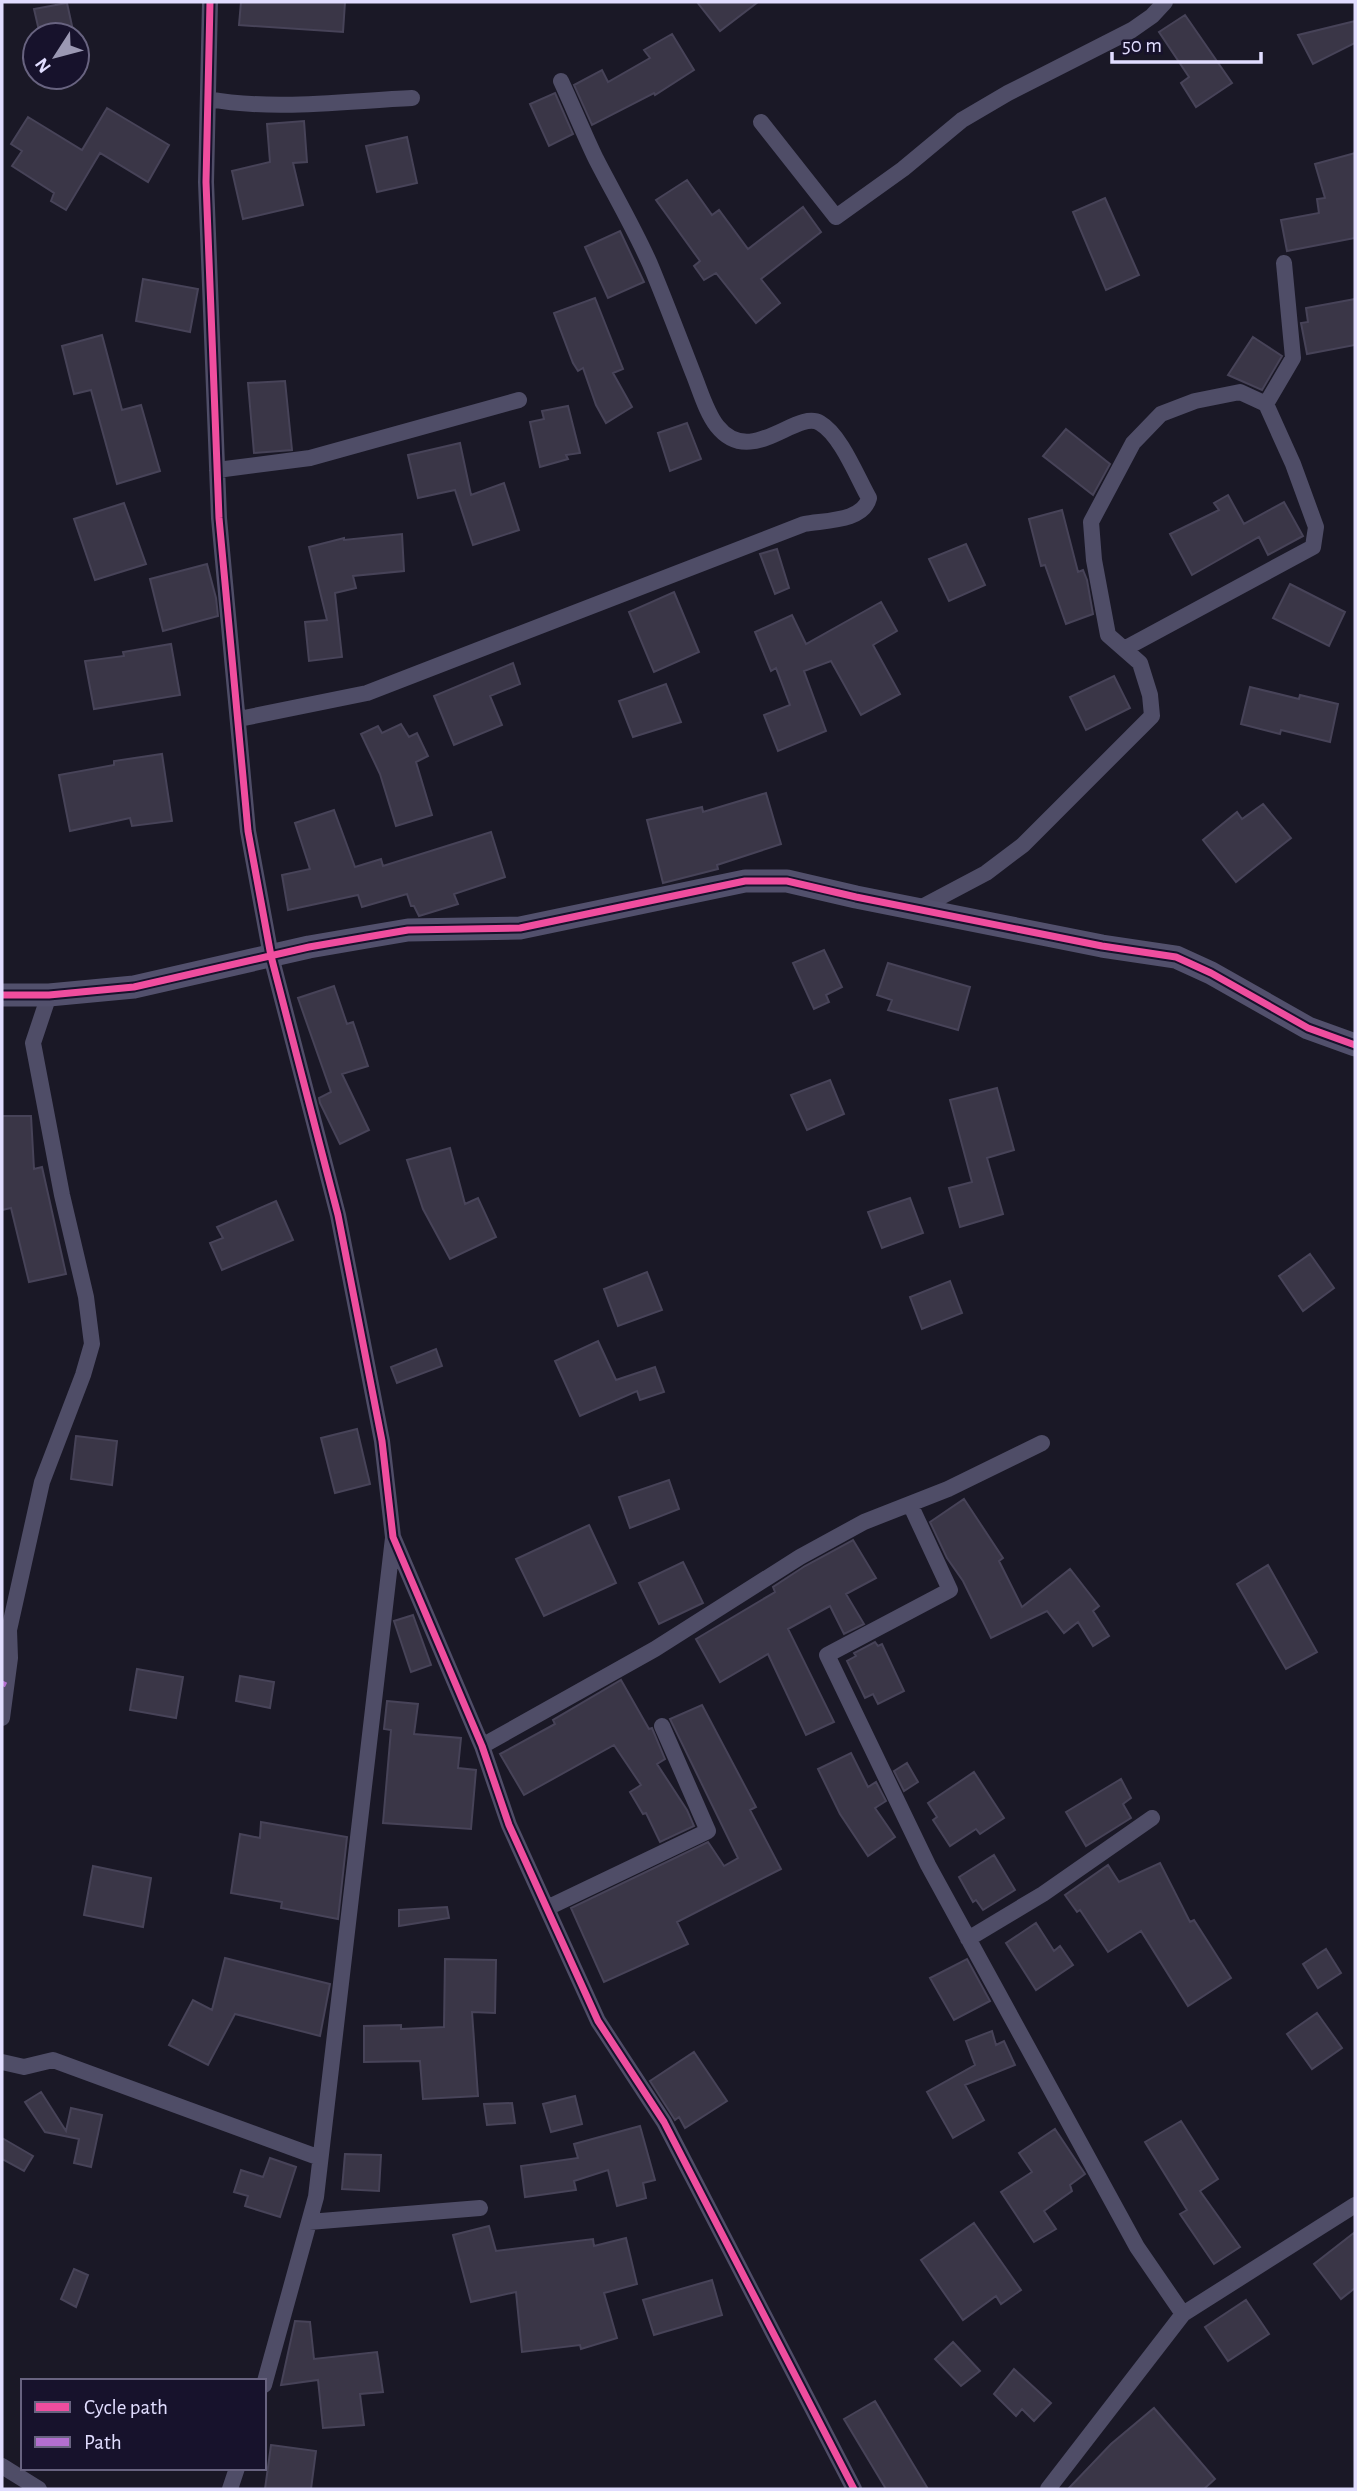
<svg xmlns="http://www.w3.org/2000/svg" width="1357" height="2491" viewBox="0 0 1357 2491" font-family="'Alegreya Sans',sans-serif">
<rect width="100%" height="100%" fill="#1a1826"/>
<path fill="#3a3647" stroke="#474358" stroke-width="2" d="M 241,2 L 345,2 L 343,32 L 239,25 Z
M 697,2 L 758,2 L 720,31 Z
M 67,3 L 74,35 L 40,35 L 34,9 Z
M 1185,15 L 1232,83 L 1196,107 L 1181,83 L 1189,77 L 1159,32 Z
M 1355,21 L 1355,43 L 1313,64 L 1298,35 Z
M 672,34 L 694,70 L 655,95 L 654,93 L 592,125 L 574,85 L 602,70 L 608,82 L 650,58 L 644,50 Z
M 555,93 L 573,134 L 549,146 L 530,104 Z
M 107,108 L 169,145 L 148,182 L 100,153 L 66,210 L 51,201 L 54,193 L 12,166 L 22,151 L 11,144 L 28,117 L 82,150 Z
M 304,121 L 307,162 L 293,163 L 303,205 L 243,219 L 232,171 L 270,162 L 267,124 Z
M 407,137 L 417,183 L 377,192 L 366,146 Z
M 1355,153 L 1355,238 L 1287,251 L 1281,220 L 1319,213 L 1317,199 L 1325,198 L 1315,164 Z
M 687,180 L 712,215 L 719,210 L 748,249 L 803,207 L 821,232 L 761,279 L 780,303 L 756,323 L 716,273 L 704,280 L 694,266 L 700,261 L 656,200 Z
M 1105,198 L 1139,275 L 1106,290 L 1073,212 Z
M 620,231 L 644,282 L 608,298 L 585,247 Z
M 143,279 L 198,289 L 190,332 L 136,321 Z
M 595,298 L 623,369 L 613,373 L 632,407 L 606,423 L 596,405 L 583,368 L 578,371 L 573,363 L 554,313 Z
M 1355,299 L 1355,345 L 1307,354 L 1301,323 L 1308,322 L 1306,308 Z
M 102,335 L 122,410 L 141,405 L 160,471 L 117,484 L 91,390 L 74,394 L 62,346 Z
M 1253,337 L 1282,356 L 1262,390 L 1228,375 Z
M 285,381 L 292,450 L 254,453 L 248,383 Z
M 568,406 L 580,453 L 566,455 L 568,459 L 540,467 L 530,422 L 544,419 L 542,411 Z
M 687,423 L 701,459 L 670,471 L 658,433 Z
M 1066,429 L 1110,464 L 1093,495 L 1043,456 Z
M 460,443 L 471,495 L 504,483 L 519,530 L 473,545 L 455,490 L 418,498 L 408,455 Z
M 1228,495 L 1244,524 L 1284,502 L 1303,536 L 1268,555 L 1259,537 L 1192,575 L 1170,534 L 1219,510 L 1214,503 Z
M 124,503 L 146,564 L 95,580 L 74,519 Z
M 1062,510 L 1078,572 L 1083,570 L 1087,580 L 1093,614 L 1066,624 L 1045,565 L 1041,566 L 1029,519 Z
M 402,534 L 404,571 L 353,576 L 356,588 L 335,593 L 342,657 L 309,661 L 305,622 L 327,620 L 309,547 L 344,538 L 344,540 Z
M 966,544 L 985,585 L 949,601 L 929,559 Z
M 777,549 L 789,588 L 775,594 L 760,554 Z
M 207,564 L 216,598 L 218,616 L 163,631 L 150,579 Z
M 1290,584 L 1345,612 L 1329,646 L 1273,618 Z
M 674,592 L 699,652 L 654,672 L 629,612 Z
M 881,602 L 897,631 L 873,645 L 900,694 L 861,715 L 831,661 L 804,671 L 826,731 L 778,751 L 764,715 L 790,705 L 776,668 L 771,671 L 755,632 L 792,615 L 806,644 Z
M 171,644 L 180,695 L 94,709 L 85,661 L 124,656 L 123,652 Z
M 513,663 L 520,684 L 490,696 L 502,725 L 454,745 L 434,696 Z
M 1114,676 L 1130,708 L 1086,730 L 1070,697 Z
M 666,684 L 681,722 L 633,737 L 619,701 Z
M 1250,687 L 1299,699 L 1300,695 L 1338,704 L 1330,742 L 1281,730 L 1280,734 L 1241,724 Z
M 401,724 L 409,737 L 417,733 L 428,756 L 416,762 L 432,815 L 396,826 L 380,774 L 361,734 L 378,726 L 382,733 Z
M 162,754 L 172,821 L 132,826 L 130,818 L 70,831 L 59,775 L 114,765 L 114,761 Z
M 766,793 L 781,844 L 717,865 L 718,869 L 663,883 L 647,820 L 702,807 L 703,812 Z
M 1263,804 L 1291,838 L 1236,882 L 1203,840 L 1237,812 L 1242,819 Z
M 334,810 L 355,867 L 381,859 L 383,866 L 491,832 L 505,877 L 454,894 L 458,904 L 419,916 L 414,906 L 411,906 L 407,894 L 362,907 L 358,895 L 288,910 L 282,875 L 310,869 L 295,823 Z
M 824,950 L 842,987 L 826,995 L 829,1002 L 814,1009 L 793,963 Z
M 888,963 L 970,987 L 958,1030 L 888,1010 L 892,1000 L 877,995 Z
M 334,986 L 347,1024 L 353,1022 L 368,1066 L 342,1074 L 369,1130 L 340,1144 L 320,1103 L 319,1098 L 331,1092 L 298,998 Z
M 830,1080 L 844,1114 L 807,1130 L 791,1095 Z
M 997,1088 L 1014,1150 L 987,1158 L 1003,1214 L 960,1227 L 949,1188 L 972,1182 L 950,1100 Z
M 2,1116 L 31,1116 L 34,1169 L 42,1167 L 66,1274 L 29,1282 L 11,1208 L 2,1210 Z
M 450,1148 L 465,1204 L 478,1198 L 496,1237 L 450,1259 L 423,1209 L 407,1160 Z
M 910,1198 L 923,1233 L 882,1248 L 868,1212 Z
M 276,1201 L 293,1240 L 222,1270 L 210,1243 L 223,1238 L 217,1227 Z
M 1310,1254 L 1334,1288 L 1303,1311 L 1279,1276 Z
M 647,1272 L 662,1310 L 618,1326 L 604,1289 Z
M 950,1281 L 962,1313 L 922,1329 L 910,1297 Z
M 598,1341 L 616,1380 L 655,1367 L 664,1392 L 640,1400 L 637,1391 L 580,1416 L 555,1361 Z
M 436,1349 L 442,1366 L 397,1383 L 391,1367 Z
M 357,1429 L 370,1484 L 335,1493 L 321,1438 Z
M 76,1436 L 117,1441 L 112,1485 L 71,1479 Z
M 669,1480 L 679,1509 L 630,1528 L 619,1497 Z
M 964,1499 L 1003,1558 L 999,1561 L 1022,1607 L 1070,1569 L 1099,1606 L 1093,1611 L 1109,1636 L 1093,1646 L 1078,1622 L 1064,1633 L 1047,1611 L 991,1638 L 963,1581 L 947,1558 L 930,1522 Z
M 589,1525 L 616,1583 L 544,1616 L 516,1559 Z
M 853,1540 L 876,1578 L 846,1594 L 864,1624 L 844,1634 L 830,1606 L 788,1629 L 834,1722 L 806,1735 L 768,1654 L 720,1682 L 696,1639 L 775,1592 L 773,1587 L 805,1566 Z
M 683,1562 L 703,1603 L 659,1624 L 639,1583 Z
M 1268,1565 L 1317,1652 L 1286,1669 L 1237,1584 Z
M 413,1615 L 431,1665 L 411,1672 L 394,1621 Z
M 875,1642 L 878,1646 L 882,1644 L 904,1691 L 878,1704 L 873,1694 L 865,1698 L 847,1661 L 856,1656 L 854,1653 Z
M 137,1669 L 183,1677 L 176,1718 L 130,1710 Z
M 240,1676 L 274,1682 L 270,1708 L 236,1701 Z
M 621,1680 L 649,1729 L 652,1728 L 665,1759 L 657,1764 L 687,1810 L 694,1826 L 660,1842 L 646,1813 L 643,1814 L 630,1792 L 641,1785 L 614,1745 L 524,1795 L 500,1754 L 555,1724 L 553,1720 Z
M 387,1701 L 418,1704 L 414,1734 L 461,1738 L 458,1768 L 476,1770 L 471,1829 L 383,1823 L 391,1730 L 384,1729 Z
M 702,1705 L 756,1807 L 750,1810 L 781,1869 L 677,1922 L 688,1944 L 604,1982 L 571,1908 L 708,1842 L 724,1866 L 738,1858 L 670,1719 Z
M 851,1753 L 868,1787 L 876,1782 L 886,1801 L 875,1808 L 895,1837 L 868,1856 L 840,1814 L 818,1769 Z
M 907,1763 L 918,1782 L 904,1791 L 894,1771 Z
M 974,1772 L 1004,1818 L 980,1834 L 976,1829 L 950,1846 L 933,1820 L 937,1817 L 928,1803 Z
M 1121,1779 L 1131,1798 L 1123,1804 L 1131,1818 L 1086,1846 L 1066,1812 Z
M 261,1822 L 347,1837 L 338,1919 L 281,1908 L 282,1902 L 231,1893 L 240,1834 L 260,1838 Z
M 994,1855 L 1015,1890 L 983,1910 L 976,1900 L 973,1902 L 959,1877 Z
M 1160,1863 L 1190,1922 L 1194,1920 L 1231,1978 L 1188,2006 L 1141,1931 L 1108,1952 L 1080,1910 L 1077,1912 L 1065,1895 L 1108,1865 L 1119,1882 Z
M 93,1866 L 151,1878 L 143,1927 L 84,1915 Z
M 447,1907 L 449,1918 L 399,1926 L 399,1910 Z
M 1036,1923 L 1054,1951 L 1060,1946 L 1073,1965 L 1036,1990 L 1006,1943 Z
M 1326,1949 L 1341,1973 L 1318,1988 L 1303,1964 Z
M 225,1958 L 330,1984 L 320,2036 L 235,2014 L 208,2065 L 169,2045 L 193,2000 L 212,2010 Z
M 445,1959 L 496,1960 L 495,2013 L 472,2012 L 478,2096 L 423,2099 L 420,2061 L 364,2062 L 364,2026 L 401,2025 L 401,2029 L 444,2027 Z
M 967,1959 L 990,2001 L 954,2020 L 930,1978 Z
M 1317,2013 L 1342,2048 L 1312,2069 L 1287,2034 Z
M 992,2031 L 996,2045 L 1004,2041 L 1015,2065 L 965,2085 L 984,2120 L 953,2138 L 927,2092 L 975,2065 L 966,2041 Z
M 694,2052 L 727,2101 L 685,2128 L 679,2117 L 675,2120 L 650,2081 Z
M 41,2092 L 66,2131 L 71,2108 L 102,2115 L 91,2167 L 74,2163 L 79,2139 L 45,2132 L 25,2102 Z
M 575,2096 L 582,2124 L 551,2132 L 543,2104 Z
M 512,2103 L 515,2123 L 487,2125 L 484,2104 Z
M 1181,2121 L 1218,2179 L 1200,2191 L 1240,2247 L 1214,2264 L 1180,2214 L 1187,2210 L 1145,2142 Z
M 640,2126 L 655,2180 L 643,2183 L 646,2198 L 617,2206 L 608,2170 L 574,2181 L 576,2190 L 525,2197 L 521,2166 L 578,2158 L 574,2144 Z
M 1055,2129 L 1085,2174 L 1070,2185 L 1072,2191 L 1044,2211 L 1056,2229 L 1034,2242 L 1001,2192 L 1032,2172 L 1019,2153 Z
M 2,2138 L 33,2156 L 24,2171 L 2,2159 Z
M 345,2154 L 381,2155 L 379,2191 L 342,2189 Z
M 270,2158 L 296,2167 L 280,2217 L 245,2206 L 248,2196 L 234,2192 L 241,2170 L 263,2177 Z
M 974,2223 L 1021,2290 L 1001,2304 L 996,2296 L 963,2320 L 921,2260 Z
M 489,2226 L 496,2251 L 593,2239 L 594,2246 L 626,2238 L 637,2284 L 604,2293 L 617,2338 L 581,2349 L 580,2345 L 522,2352 L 516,2292 L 471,2302 L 453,2235 Z
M 1355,2232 L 1355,2288 L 1341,2299 L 1314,2264 Z
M 74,2269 L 88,2275 L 76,2307 L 61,2299 Z
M 712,2280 L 722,2315 L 654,2335 L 643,2300 Z
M 1246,2300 L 1269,2334 L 1228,2361 L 1205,2327 Z
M 295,2321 L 310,2322 L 314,2359 L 377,2352 L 383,2392 L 360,2394 L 364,2425 L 323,2428 L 318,2380 L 281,2385 Z
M 953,2342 L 980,2371 L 961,2386 L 935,2359 Z
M 1014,2369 L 1051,2403 L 1034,2421 L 1022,2409 L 1016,2416 L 994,2394 Z
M 875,2401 L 928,2489 L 886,2489 L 844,2419 Z
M 1154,2408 L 1215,2479 L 1204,2489 L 1068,2489 L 1111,2444 Z
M 271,2445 L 316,2451 L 311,2489 L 265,2489 Z"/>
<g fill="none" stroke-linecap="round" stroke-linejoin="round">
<path stroke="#4f4d67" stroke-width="16" d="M 210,2 L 206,182 L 219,518 L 248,831 L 271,956 L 338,1215 L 382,1441 L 393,1537 L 482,1746 L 509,1825 L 598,2021 L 664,2122 L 854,2489
M 208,99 C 274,111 345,101 412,98
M 761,122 L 836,217 L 903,169 L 962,120 L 1008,93 L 1132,30 L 1152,16 L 1165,2
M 1266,404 L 1293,358 L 1284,263
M 217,470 L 310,458 L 519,400
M 239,719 L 367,693 L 804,524 C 824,520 863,522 869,498 C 857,477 841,435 820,423 C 796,409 751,469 717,426 C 706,412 700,390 693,373 C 679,337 665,300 650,264 C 634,228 614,194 596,159 C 584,134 573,107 561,81
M 918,909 L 986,873 L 1023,845 L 1152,716 L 1150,695 L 1140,663 L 1108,635 L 1094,560 L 1091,522 L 1133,443 L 1161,414 L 1195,401 L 1240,392 L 1266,404 L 1293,464 L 1316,527 L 1313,547 L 1124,649
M 910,1504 L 950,1590 L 827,1655 L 928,1865 L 1137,2247 L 1183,2314
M 2,1718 L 10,1658 L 9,1630 L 42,1482 L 83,1375 L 92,1344 L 86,1297 L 62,1195 L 33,1043 L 49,995
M 482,1746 L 655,1649 L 800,1557 L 864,1522 L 948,1489 L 1042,1443
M 547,1908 L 708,1831 L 662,1726
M 968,1939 L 1043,1894 L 1152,1818
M 2,2062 L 24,2067 L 53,2060 L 320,2158
M 309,2222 L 480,2208
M 264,2385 L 316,2197 L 393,1538
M 2,2466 L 39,2489
M 230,2489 L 237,2468
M 1048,2489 L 1183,2314 L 1355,2205"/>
<path stroke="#52506c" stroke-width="23" d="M 2,995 L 49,995 L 134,987 L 309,947 L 367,937 L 408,930 L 520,928 L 745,881 L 787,881 L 856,897 L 1102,946 L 1176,957 L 1211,973 L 1308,1028 L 1355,1045"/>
<path stroke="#b36fd0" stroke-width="5" stroke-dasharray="10 5" stroke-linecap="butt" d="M 2,1683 L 6,1685"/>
<defs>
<path id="cycleway" d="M 210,2 L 206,182 L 219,518 L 248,831 L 271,956 L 338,1215 L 382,1441 L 393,1537 L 482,1746 L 509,1825 L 598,2021 L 664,2122 L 854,2489
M 2,995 L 49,995 L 134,987 L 309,947 L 367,937 L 408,930 L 520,928 L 745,881 L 787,881 L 856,897 L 1102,946 L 1176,957 L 1211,973 L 1308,1028 L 1355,1045"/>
</defs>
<use href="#cycleway" stroke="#17122c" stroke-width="11"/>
<use href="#cycleway" stroke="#ef4d9e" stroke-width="7"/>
</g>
<rect width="1357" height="2491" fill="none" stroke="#e1ddff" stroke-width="7"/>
<rect x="21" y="2379" width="245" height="91" fill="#17122c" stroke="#686380" stroke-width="2"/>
<rect x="35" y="2402" width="35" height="10" fill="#ef4d9e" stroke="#686380" stroke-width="2"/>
<text x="84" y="2414" font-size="21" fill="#e1ddff">Cycle path</text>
<rect x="35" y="2437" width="35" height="10" fill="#b36fd0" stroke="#686380" stroke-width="2"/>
<text x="84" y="2449" font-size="21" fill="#e1ddff">Path</text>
<g transform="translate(56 56) rotate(234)"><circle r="33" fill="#17122c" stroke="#686380" stroke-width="2"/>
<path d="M0-5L12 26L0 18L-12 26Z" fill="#9b98b3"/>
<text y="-10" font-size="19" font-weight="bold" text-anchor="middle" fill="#e1ddff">N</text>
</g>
<path d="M1112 52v10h149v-10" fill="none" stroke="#e1ddff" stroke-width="3.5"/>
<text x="1122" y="52" font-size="21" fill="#e1ddff" stroke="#17122c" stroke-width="5" paint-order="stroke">50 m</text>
</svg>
